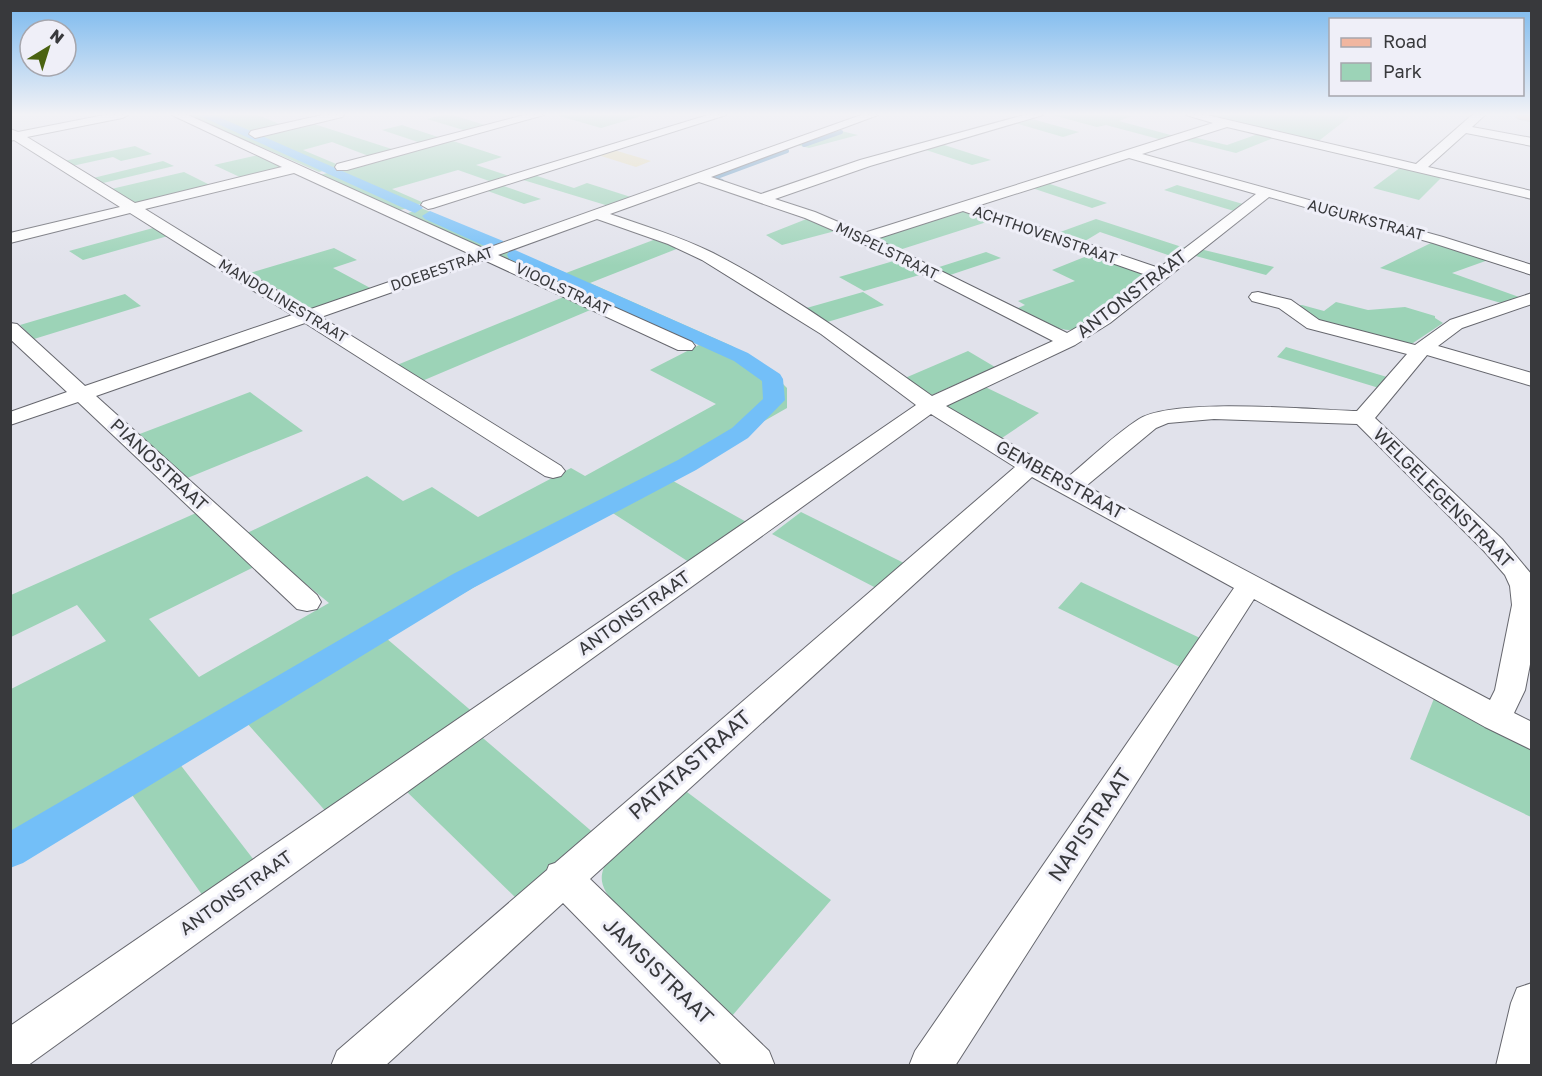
<svg xmlns="http://www.w3.org/2000/svg" width="1542" height="1076" viewBox="0 0 1542 1076" font-family="'Golos Text',sans-serif">
<rect width="100%" height="100%" fill="#e1e2eb"/>
<path fill="#9cd3b7" d="M 187,115 L 258,115 L 284,126 L 311,123 L 398,151 L 374,158 L 332,142 L 303,150 L 341,166 L 319,172 Z
M 441,115 L 453,115 L 491,127 L 470,132 L 427,119 Z
M 556,115 L 645,115 L 601,128 Z
M 1052,115 L 1127,115 L 1132,116 L 1119,121 L 1178,137 L 1166,141 L 1106,125 L 1097,127 Z
M 1198,115 L 1352,115 L 1316,143 Z
M 1032,119 L 1079,132 L 1063,137 L 1015,123 Z
M 402,125 L 444,139 L 424,144 L 382,130 Z
M 837,130 L 858,135 L 809,148 L 797,145 Z
M 1261,133 L 1276,137 L 1236,153 L 1184,140 L 1193,137 L 1227,145 Z
M 450,140 L 502,157 L 476,165 L 512,177 L 495,183 L 458,170 L 392,189 L 424,203 L 397,211 L 320,175 Z
M 941,144 L 991,160 L 972,165 L 923,149 Z
M 135,146 L 152,154 L 121,161 L 113,157 L 72,166 L 64,161 Z
M 258,155 L 286,167 L 244,179 L 214,165 Z
M 163,161 L 174,166 L 99,184 L 89,179 Z
M 1401,167 L 1443,176 L 1419,200 L 1373,188 Z
M 184,172 L 214,187 L 135,205 L 107,190 Z
M 534,175 L 574,188 L 587,183 L 634,198 L 612,207 L 520,179 Z
M 1047,183 L 1107,203 L 1092,208 L 1032,188 Z
M 501,185 L 541,199 L 524,204 L 485,190 Z
M 1177,185 L 1243,204 L 1234,211 L 1164,190 Z
M 421,208 L 505,243 L 481,247 L 406,214 Z
M 963,210 L 993,220 L 896,251 L 874,241 L 875,238 Z
M 809,218 L 839,230 L 782,245 L 766,235 Z
M 1096,219 L 1185,248 L 1174,257 L 1100,232 L 1080,244 L 1052,235 Z
M 153,228 L 168,236 L 83,260 L 69,251 Z
M 656,239 L 679,248 L 590,283 L 732,346 L 769,370 L 787,388 L 787,408 L 666,477 L 750,524 L 692,564 L 608,510 L 386,638 L 475,714 L 329,815 L 246,722 L 179,763 L 257,864 L 205,899 L 130,792 L 11,865 L 11,689 L 106,641 L 77,605 L 11,637 L 11,595 L 196,513 L 254,567 L 149,619 L 199,677 L 329,603 L 245,534 L 367,476 L 403,501 L 432,487 L 478,517 L 571,468 L 585,476 L 716,404 L 650,370 L 699,345 L 496,254 L 510,249 L 566,273 Z
M 1433,242 L 1491,259 L 1452,273 L 1519,297 L 1501,303 L 1380,268 Z
M 334,248 L 357,260 L 333,268 L 374,290 L 318,308 L 310,308 L 250,273 Z
M 1200,249 L 1274,267 L 1266,275 L 1192,255 Z
M 986,252 L 1001,258 L 947,276 L 933,269 Z
M 1092,254 L 1149,275 L 1148,278 C 1133,290 1087,330 1069,330 C 1052,329 1031,316 1016,309 L 1025,305 L 1018,301 L 1075,281 L 1052,270 Z
M 897,260 L 923,274 L 864,291 L 839,277 Z
M 863,292 L 884,305 L 824,323 L 803,309 Z
M 125,294 L 141,306 L 34,339 L 20,325 Z
M 566,296 L 595,308 L 422,381 L 397,365 Z
M 1336,302 L 1368,310 L 1405,307 L 1435,316 L 1435,318 L 1443,323 L 1410,345 L 1322,324 L 1295,306 L 1302,305 L 1324,311 Z
M 1286,347 L 1387,377 L 1379,388 L 1277,357 Z
M 968,351 L 995,367 L 932,395 L 926,394 L 905,378 Z
M 981,385 L 1039,413 L 999,440 L 946,410 L 945,403 Z
M 250,392 L 303,431 L 185,479 L 137,435 Z
M 801,512 L 906,564 L 878,589 L 772,534 Z
M 1081,582 L 1200,638 L 1180,667 L 1058,608 Z
M 1435,696 L 1531,749 L 1531,817 L 1410,759 Z
M 477,733 L 596,835 L 519,901 L 402,787 Z
M 683,789 L 831,900 L 732,1016 L 616,906 C 601,887 596,878 610,856 Z"/>
<path fill="#e3dab5" d="M 614,150 L 651,161 L 636,167 L 598,155 Z"/>
<g fill="none" stroke-linecap="round" stroke-linejoin="round">
<path stroke="#6197c0" stroke-width="4" d="M 804,145 L 841,132
M 722,181 L 714,178 L 787,151"/>
<path fill="#73bff8" fill-rule="evenodd" d="M 198,115 L 214,115 L 420,205 L 423,208 L 415,213 L 410,211 Z
M 430,211 L 503,241 L 505,245 L 497,250 L 491,249 L 425,219 L 422,216 Z
M 515,250 L 748,353 L 780,374 L 783,379 L 785,400 L 748,438 L 696,470 L 473,588 L 23,863 L 10,868 L 10,831 L 453,574 L 678,460 L 732,428 L 763,399 L 762,381 L 734,361 L 509,259 L 507,255 L 509,251 Z"/>
<defs>
<path id="street" d="M 104,115 L 128,115 L 122,118 L 27,137 L 135,203 L 282,167 L 172,115 L 188,115 L 485,249 L 861,115 L 878,115 L 711,177 L 761,194 L 860,160 L 1024,115 L 1043,115 L 870,166 L 775,199 L 815,212 L 864,233 L 1213,123 L 1186,115 L 1207,115 L 1416,164 L 1472,115 L 1485,115 L 1472,127 L 1532,138 L 1532,146 L 1466,133 L 1428,167 L 1532,191 L 1532,199 L 1227,127 L 1142,154 L 1443,237 L 1532,265 L 1532,275 L 1433,243 L 1269,197 L 1110,323 L 1075,345 L 946,406 L 1068,477 C 1091,458 1114,435 1139,419 C 1175,397 1311,410 1357,411 L 1407,354 L 1307,328 L 1279,308 L 1252,301 L 1249,297 L 1252,293 L 1258,292 L 1291,300 L 1319,320 L 1415,345 L 1450,320 L 1532,293 L 1532,304 L 1462,328 L 1438,346 L 1532,373 L 1532,386 L 1427,355 L 1375,418 L 1502,539 L 1532,575 L 1532,654 L 1525,690 L 1514,713 L 1532,722 L 1532,750 L 1485,727 L 1254,599 L 955,1066 L 909,1066 L 915,1051 L 1234,588 L 1032,477 L 590,879 L 769,1051 L 775,1066 L 723,1066 L 563,903 L 385,1066 L 331,1066 L 337,1051 L 547,870 L 549,865 L 555,863 L 1015,467 L 931,414 L 27,1066 L 10,1066 L 10,1026 L 916,405 L 821,334 L 702,260 L 668,244 L 597,219 L 498,255 L 692,342 L 695,346 L 692,350 L 678,350 L 484,260 L 321,317 L 561,466 L 565,471 L 561,476 L 553,478 L 545,476 L 305,323 L 96,396 L 317,595 L 321,602 L 317,609 L 307,611 L 297,609 L 78,402 L 10,425 L 10,412 L 67,392 L 10,339 L 10,323 L 17,324 L 85,386 L 292,315 L 130,213 L 10,243 L 10,233 L 120,207 L 14,140 L 10,141 L 10,129 L 18,132 ZM 1129,158 L 1256,194 L 1159,268 L 977,206 ZM 294,173 L 470,254 L 308,310 L 145,209 ZM 699,182 L 805,218 L 858,241 L 1053,341 L 932,396 C 861,346 791,293 713,253 C 681,237 645,226 610,214 ZM 963,211 L 1149,276 L 1098,315 L 1067,333 L 876,239 ZM 1214,419 L 1357,424 L 1484,551 L 1505,575 L 1510,586 L 1512,605 L 1495,690 L 1490,700 L 1086,486 L 1156,428 L 1168,423 Z
M 322,115 L 344,115 L 342,117 L 255,138 L 249,134 L 251,131 Z
M 524,115 L 544,115 L 347,170 L 337,170 L 335,167 L 337,164 Z
M 708,115 L 726,115 L 433,208 L 428,209 L 421,205 L 423,202 Z
M 1532,983 L 1532,1066 L 1496,1066 L 1511,1003 L 1517,988 Z"/>
<path id="primary" d="M 1516,115 L 1532,115 L 1532,121 L 1518,118 Z"/>
</defs>
<use href="#street" stroke="#66676e" stroke-width="2"/>
<use href="#primary" stroke="#bfc0c1" stroke-width="3"/>
<use href="#street" fill="#fff" fill-rule="evenodd"/>
<use href="#primary" fill="#f1b6a0" fill-rule="evenodd"/>
</g>
<linearGradient id="sky" x2="0" y2="1"><stop stop-color="#79b8ee"/><stop offset="0.43" stop-color="#f2f2f6"/><stop offset="1" stop-color="#f2f2f6" stop-opacity="0"/></linearGradient>
<rect width="1542" height="266" fill="url(#sky)"/>
<g text-anchor="middle" stroke-width="6" stroke-linejoin="round" paint-order="stroke">
<g font-size="15" fill="#38393c" stroke="#efeff8">
<text transform="translate(1366 220) rotate(15)" y="5">AUGURKSTRAAT</text>
<text transform="translate(1045 235) rotate(19)" y="5">ACHTHOVENSTRAAT</text>
<text transform="translate(887 251) rotate(26)" y="5">MISPELSTRAAT</text>
<text transform="translate(442 269) rotate(-19)" y="5">DOEBESTRAAT</text>
<text transform="translate(563 289) rotate(25)" y="5">VIOOLSTRAAT</text>
<text transform="translate(283 301) rotate(31)" y="5">MANDOLINESTRAAT</text>
</g>
<g font-size="18" fill="#38393c" stroke="#efeff8">
<text transform="translate(1132 294) rotate(-37)" y="6">ANTONSTRAAT</text>
<text transform="translate(159 465) rotate(43)" y="6">PIANOSTRAAT</text>
<text transform="translate(1060 480) rotate(29)" y="6">GEMBERSTRAAT</text>
<text transform="translate(1443 498) rotate(45)" y="6">WELGELEGENSTRAAT</text>
<text transform="translate(634 613) rotate(-35)" y="6">ANTONSTRAAT</text>
<text transform="translate(236 893) rotate(-35)" y="6">ANTONSTRAAT</text>
</g>
<g font-size="21" fill="#38393c" stroke="#efeff8">
<text transform="translate(690 765) rotate(-41)" y="7">PATATASTRAAT</text>
<text transform="translate(1090 825) rotate(-56)" y="7">NAPISTRAAT</text>
<text transform="translate(658 971) rotate(44)" y="7">JAMSISTRAAT</text>
</g>
</g>
<rect width="1542" height="1076" fill="none" stroke="#38393c" stroke-width="24"/>
<rect x="1329" y="18" width="195" height="78" fill="#efeff8" stroke="#a6a6ad" stroke-width="1.5"/>
<rect x="1341" y="38" width="30" height="9" fill="#f1b6a0" stroke="#a6a6ad" stroke-width="1.5"/>
<text x="1383" y="48" font-size="18" fill="#38393c">Road</text>
<rect x="1341" y="63" width="30" height="18" fill="#9cd3b7" stroke="#a6a6ad" stroke-width="1.5"/>
<text x="1383" y="78" font-size="18" fill="#38393c">Park</text>
<g transform="translate(48 48) rotate(38)"><circle r="28" fill="#efeff8" stroke="#a6a6ad" stroke-width="1.5"/>
<path d="M0-4.5L10 22L0 15L-10 22Z" fill="#4a6211"/>
<text y="-9" font-size="16" font-weight="bold" text-anchor="middle" fill="#38393c">N</text>
</g>
</svg>
